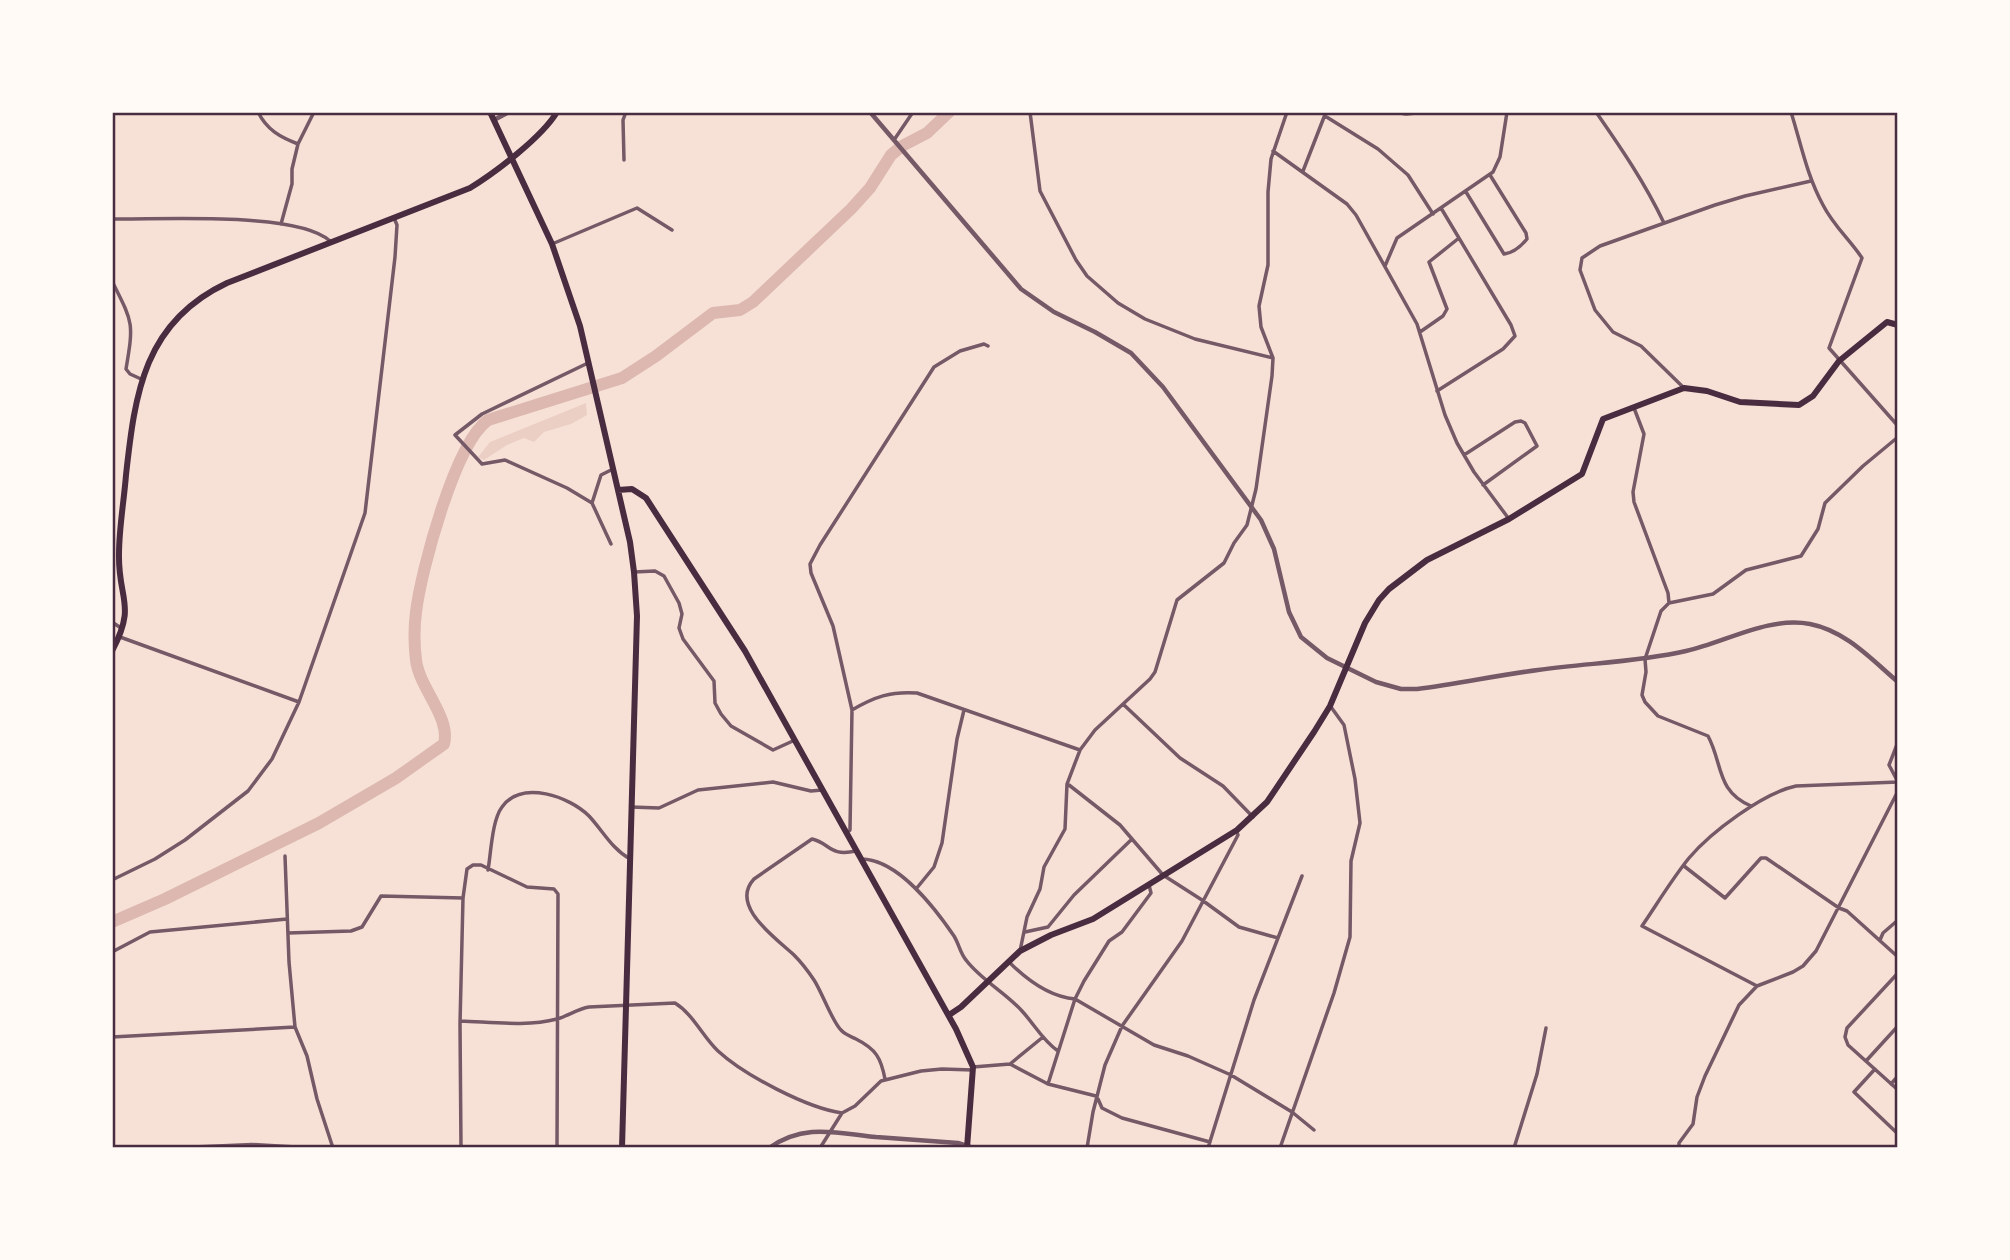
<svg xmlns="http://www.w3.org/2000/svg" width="2010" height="1260" viewBox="0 0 2010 1260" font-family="'Asap Condensed',sans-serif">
<rect width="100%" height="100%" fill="#f7e1d7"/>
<path fill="#ebcfc5" d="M 586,403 L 587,415 L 571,424 L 544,432 L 534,442 L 524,438 L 507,445 L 484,460 L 478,457 L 490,442 Z"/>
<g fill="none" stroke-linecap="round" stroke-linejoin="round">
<path stroke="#dcb8b0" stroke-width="12" d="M 112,922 L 165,899 L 319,823 L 396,778 L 444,744 C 451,717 419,688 416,660 C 414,644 414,628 416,612 C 421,571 455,443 488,420 L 622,378 L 656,356 L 713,313 L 740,310 L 753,302 L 851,209 L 870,188 L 891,155 L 902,146 L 927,133 L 949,112"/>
<path stroke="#755966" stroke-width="3.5" d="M 258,112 C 267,130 280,137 298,144
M 1030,112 L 1040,191 L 1076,260 L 1087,276 L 1118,303 L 1145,319 L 1195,339 L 1273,358
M 1393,112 L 1406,114 L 1427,112
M 1596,112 C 1621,148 1645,183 1664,223
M 1791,112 C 1801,144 1807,176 1823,205 C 1833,225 1850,240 1862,258 L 1829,348 L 1898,426
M 1325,116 L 1378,149 L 1408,175 L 1433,214
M 894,140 L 913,112
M 1273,151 L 1347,204 L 1356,215 L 1417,324 L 1445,415 L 1457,443 L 1474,472 L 1509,519
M 624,160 L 623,120 L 626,112
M 1303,171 L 1326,112
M 1466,192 L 1504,254 C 1513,253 1522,245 1527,239 L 1526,233 L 1490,175
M 112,219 C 158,220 298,211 330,241
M 281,224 L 292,184 L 292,169 L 298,144 L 314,112
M 552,244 L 637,208 L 672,230
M 1385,266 L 1397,238 L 1493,172 L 1500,157 L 1507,112
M 112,281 C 133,323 134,322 126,369 L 130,374 L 141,379
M 1420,332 L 1443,316 L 1447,309 L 1429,262 L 1459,238
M 588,363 L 482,414 L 455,435 L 482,464 L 505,460 L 567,488 L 592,503
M 1684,388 L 1641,346 L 1613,332 L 1595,310 L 1580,270 L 1582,258 L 1600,246 L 1715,205 L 1745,196 L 1811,181
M 1437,391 L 1503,349 L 1515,336 L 1511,325 L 1441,208
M 1634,408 L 1644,434 L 1633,492 L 1634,502 L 1668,593 L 1669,603
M 1464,455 L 1515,422 L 1521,421 L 1525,423 L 1537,446 L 1483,485
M 611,544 L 592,503 L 601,475 L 613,469
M 634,572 L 655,571 L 664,576 L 679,603 L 682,614 L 679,628 L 683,639 L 714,681 L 715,703 L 721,714 L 731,726 L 773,750 L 795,740
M 112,622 L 121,628
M 120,637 L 299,702
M 1123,704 L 1180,758 L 1223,786 L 1253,817
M 852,710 C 874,697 891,691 917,693 L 1080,750
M 1898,742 L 1889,765 L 1898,782
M 1069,785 L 1120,825 L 1163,875 L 1202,900 L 1239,927 L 1278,938
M 1751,806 C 1716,791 1723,764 1708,736 L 1658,716 L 1645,702 L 1642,695 L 1646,672 L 1645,659 L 1661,611 L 1669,603 L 1713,594 L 1746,570 L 1801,556 L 1818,529 L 1825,503 L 1863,466 L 1898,437
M 631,807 L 659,808 L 698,790 L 773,782 L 811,791 L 822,790
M 846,833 L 850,830 L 852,710 L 833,626 L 811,573 L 810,564 L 820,545 L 934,367 L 960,351 L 984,344 L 988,346
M 856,851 C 829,857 830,843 812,839 L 754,879 C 729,906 776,938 794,955 C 801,962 808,971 814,980 C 822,992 833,1024 842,1031 C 846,1035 852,1037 856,1039 C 876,1049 881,1058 885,1079
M 285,856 L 289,962 L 295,1027 L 307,1056 L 317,1099 L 333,1148
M 862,859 C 898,860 935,908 954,936 C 959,944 960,953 966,960 C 981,980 1005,992 1022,1011 C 1034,1024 1043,1041 1058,1051
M 1684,866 L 1725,898 L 1761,858 L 1766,858 L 1839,908 L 1847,911 L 1898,957
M 488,870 C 491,853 492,820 502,807 C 522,779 570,797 589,816 C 603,831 612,849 630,859
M 112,880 L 155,859 L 185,840 L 248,791 L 272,759 L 299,702 L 365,513 L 395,257 L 397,225 L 394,218
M 916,889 L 934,867 L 942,843 L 957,739 L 964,710
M 1025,932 L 1048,927 L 1074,895 L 1132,839
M 288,933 L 351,931 L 362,927 L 381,896 L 463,898
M 1880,940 L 1883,933 L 1898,920
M 1020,951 L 1027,917 L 1040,889 L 1044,867 L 1065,829 L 1067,784 L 1080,750 L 1095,730 L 1150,679 L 1155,672 L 1177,600 L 1224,563 L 1234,543 L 1247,525 L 1256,489 L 1272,376 L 1273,358 L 1261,327 L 1259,306 L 1268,265 L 1268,192 L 1271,159 L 1287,112
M 112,952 L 150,932 L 287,919
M 1009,962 C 1026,979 1050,997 1075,999 L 1154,1045 L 1188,1056 L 1231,1075 L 1292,1112 L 1314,1130
M 1898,973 L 1847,1028 L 1845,1037 L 1848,1045 L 1898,1090
M 1757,986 L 1642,926 C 1657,904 1672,879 1689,858 C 1711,832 1763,793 1796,786 L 1898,782
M 461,1021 C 491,1022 527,1027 557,1019 C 568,1016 577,1009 589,1007 L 675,1003 C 693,1014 703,1037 718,1051 C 744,1075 807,1108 842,1113
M 112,1037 L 295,1027
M 1866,1061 L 1898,1026
M 1010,1064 L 1048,1084 L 1096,1096
M 973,1067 L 1010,1064 L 1043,1037
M 1875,1069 L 1854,1092 L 1898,1134
M 1048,1084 L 1075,999 L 1084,981 L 1109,941 L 1122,932 L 1151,893 L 1149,885
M 1891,1084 L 1898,1076
M 1098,1099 L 1102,1108 L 1122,1118 L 1210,1142
M 461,1148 L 460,1024 L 463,898 L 467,869 L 473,865 L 481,865 L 527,887 L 554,889 L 558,894 L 557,1148
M 820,1148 L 842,1113 L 855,1106 L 881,1081 L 921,1071 L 942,1069 L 973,1070
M 1087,1148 L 1093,1112 L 1105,1065 L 1122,1026 L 1182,941 L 1238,835 L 1237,832
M 1208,1148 L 1254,1000 L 1302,876
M 1280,1148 L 1334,993 L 1350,937 L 1351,861 L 1360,823 L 1355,779 L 1344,725 L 1331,707
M 1514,1148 L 1537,1074 L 1546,1028
M 1679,1148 L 1679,1143 L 1693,1124 L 1697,1097 L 1705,1076 L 1739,1005 L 1757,986 L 1793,972 L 1803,966 L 1816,951 L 1898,791"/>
<path stroke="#755966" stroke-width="4.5" d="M 870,112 L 1021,289 L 1054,312 L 1095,332 L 1131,353 L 1163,387 L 1261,520 L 1274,549 L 1289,612 L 1301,637 L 1327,658 L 1376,682 L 1401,689 L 1417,689 C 1458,684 1498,675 1538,670 C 1588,663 1638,662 1686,651 C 1726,642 1769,616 1810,624 C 1846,631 1871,659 1898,682
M 494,120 L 509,112
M 182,1148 L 252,1145 L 304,1148
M 769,1148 C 804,1123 836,1133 876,1137 C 903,1139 931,1141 958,1143 L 973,1148"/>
<path stroke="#4a2c40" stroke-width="6" d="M 490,112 L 552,244 L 580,326 L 630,542 L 634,572 L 637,616 L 622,1148
M 618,490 L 632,489 L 646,498 L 745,651 L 956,1029 L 973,1067 L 967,1148
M 112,651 C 137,604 118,600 119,554 C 119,528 124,501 126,475 C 135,393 144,322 227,283 L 470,188 C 496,172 542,137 557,112
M 949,1015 L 961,1007 L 1020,951 L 1051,935 L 1093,919 L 1237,830 L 1267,802 L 1314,732 L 1330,706 L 1365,623 L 1379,600 L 1389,589 L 1427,560 L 1509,519 L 1582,474 L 1603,419 L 1684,388 L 1707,391 L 1740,402 L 1799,405 L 1813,396 L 1839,361 L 1887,322 L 1898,325"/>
</g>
<rect width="2010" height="1260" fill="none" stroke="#fffaf5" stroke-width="228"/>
<rect x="114" y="114" width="1782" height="1032" fill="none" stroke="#4a2c40" stroke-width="2.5"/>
</svg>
